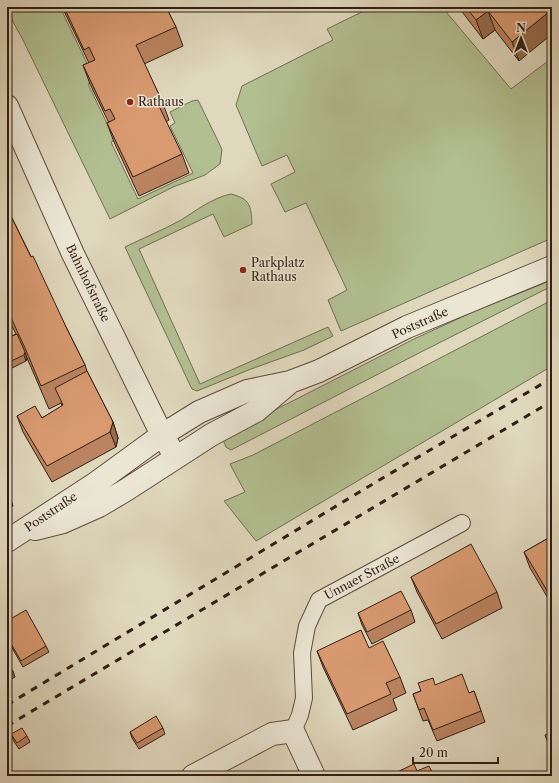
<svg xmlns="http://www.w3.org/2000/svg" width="559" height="783" viewBox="0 0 559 783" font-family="'Libre Caslon Text',serif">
<rect width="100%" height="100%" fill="#e0d8bd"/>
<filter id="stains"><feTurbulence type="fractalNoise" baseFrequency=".005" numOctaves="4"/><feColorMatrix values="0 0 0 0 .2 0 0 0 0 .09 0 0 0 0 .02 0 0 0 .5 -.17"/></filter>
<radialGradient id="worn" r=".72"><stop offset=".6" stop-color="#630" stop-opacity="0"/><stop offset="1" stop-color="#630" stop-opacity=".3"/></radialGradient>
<path fill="#b2bf91" stroke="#716e52" d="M 7,7 L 60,7 L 95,80 L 88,84 L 115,140 L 111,142 L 138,199 L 193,173 L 170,126 L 175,123 L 170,112 L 192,101 L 198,100 L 219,143 L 222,150 L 220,164 L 205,175 L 173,187 L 110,219 L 22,38 L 7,11 Z
M 372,7 L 442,7 L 511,89 L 552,58 L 552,238 L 341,331 L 328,300 L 347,290 L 306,203 L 285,212 L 271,184 L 295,172 L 287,155 L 262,166 L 236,105 L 242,86 L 333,40 L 327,29 Z
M 231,194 C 250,199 251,205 252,224 L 224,237 L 213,214 L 139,249 L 200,384 L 328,327 L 333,336 L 304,350 L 251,369 L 197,391 L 192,389 L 190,385 L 125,247 C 143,238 163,230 181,220 C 197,210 212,198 231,194 Z
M 552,280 L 552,286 L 421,352 L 231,450 L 226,447 L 222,437 L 414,339 L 475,311 Z
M 552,300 L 552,366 L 256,541 L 224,501 L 245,492 L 230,464 L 253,455 Z"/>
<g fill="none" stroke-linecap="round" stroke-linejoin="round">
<defs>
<path id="service" d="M 293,731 L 300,715 L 304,698 L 302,653 L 307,626 L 319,600 L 462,523"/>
<path id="minor" d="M 7,106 L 73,254 L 162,435 L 176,457
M 193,776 L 272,734 L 293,731 L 314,776"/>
<path id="tertiary" d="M 35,529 L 63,522 L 99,506 L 126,490 L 211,435 L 256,411 L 288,384
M 7,541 L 96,483 L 162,435 L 199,412 L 247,391 L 290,382 L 319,371 L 407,327 L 552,267"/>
</defs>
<use href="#service" stroke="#5c4c3e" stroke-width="18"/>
<use href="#minor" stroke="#5c4c3e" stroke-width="24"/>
<use href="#tertiary" stroke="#5c4c3e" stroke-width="24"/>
<use href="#service" stroke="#ebe6d4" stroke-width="16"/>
<use href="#minor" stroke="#ebe6d4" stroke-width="22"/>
<use href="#tertiary" stroke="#ebe6d4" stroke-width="22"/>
<path stroke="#301e14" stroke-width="3" stroke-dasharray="7 7" stroke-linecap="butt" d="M 7,705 L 381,479 L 552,378
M 7,726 L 552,401"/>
</g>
<path fill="#bb8460" stroke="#301e14" d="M 62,7 L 166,7 L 176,27 L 183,46 L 144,64 L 162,101 L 169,120 L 166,122 L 182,154 L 189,173 L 139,196 L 114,142 L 107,123 L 109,123 L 90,84 L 83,65 L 89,63 Z
M 461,7 L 547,7 L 519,61 L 495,30 L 483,39 L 463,13 Z
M 7,208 L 67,329 L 85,365 L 87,371 L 113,422 L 118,438 L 116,447 L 52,482 L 23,432 L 17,416 L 42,418 L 62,406 L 61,403 L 49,409 L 27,358 L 26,361 L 10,369 L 7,364 L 7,338 L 16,334 L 9,320 L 7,321 Z
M 7,492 L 11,500 L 13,506 L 7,509 Z
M 552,536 L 552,605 L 530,568 L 524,552 Z
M 411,577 L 497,592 L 502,608 L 442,639 L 417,592 Z
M 411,610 L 415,622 L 372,644 L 362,625 L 358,613 Z
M 7,621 L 46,646 L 49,652 L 23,667 L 7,639 Z
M 369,648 L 400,677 L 406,693 L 393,699 L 397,710 L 353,730 L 323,667 L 317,651 Z
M 435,685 L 469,693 L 474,691 L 485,722 L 437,741 L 428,720 L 423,721 L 413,694 Z
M 163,728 L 165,734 L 139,749 L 132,738 L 130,732 Z
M 11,734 L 27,736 L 30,742 L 19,749 L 13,740 Z"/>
<path fill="#986c4e" stroke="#301e14" d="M 488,11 L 495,30 L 483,39 L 476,20 Z
M 550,11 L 552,15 L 552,34 L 519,61 L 512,42 Z
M 25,352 L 27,358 L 26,361 L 24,355 Z
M 113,422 L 118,438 L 116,447 L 110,432 Z
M 13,671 L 15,677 L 7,682 L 7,675 Z"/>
<path fill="#d99a70" stroke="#301e14" d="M 64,7 L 166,7 L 176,27 L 136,45 L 162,101 L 158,104 L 182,154 L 133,177 L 107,123 L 115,119 L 110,109 L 105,111 L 83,65 L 95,60 L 89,47 L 84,50 Z
M 466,7 L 547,7 L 550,11 L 512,42 L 488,11 L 476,20 Z
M 7,208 L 31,257 L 33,256 L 67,329 L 85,365 L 41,386 L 25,348 L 7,309 Z
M 17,334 L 25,352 L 24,355 L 7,363 L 7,338 Z
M 87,371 L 113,422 L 110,432 L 47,466 L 17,416 L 35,406 L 42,418 L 63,405 L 55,388 Z
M 7,492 L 11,500 L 7,502 Z
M 552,536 L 552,599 L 524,552 Z
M 471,544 L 497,592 L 436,624 L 411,577 Z
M 401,591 L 411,610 L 367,632 L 358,613 Z
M 26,610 L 46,646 L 21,661 L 7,637 L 7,621 Z
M 361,630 L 369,648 L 383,641 L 400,677 L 386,683 L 391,694 L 347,714 L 317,651 Z
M 9,666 L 13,671 L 7,675 L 7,667 Z
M 462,674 L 469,693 L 474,691 L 481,711 L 433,730 L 424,708 L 419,710 L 413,694 L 421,691 L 418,683 L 433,678 L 435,685 Z
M 156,716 L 163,728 L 137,743 L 130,732 Z
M 22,728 L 27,736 L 17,743 L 11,734 Z
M 552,732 L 552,754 L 545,735 Z
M 414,764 L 417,771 L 429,766 L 434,776 L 394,776 L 393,774 Z"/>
<g fill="#8f2418" stroke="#ebe6d4" stroke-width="1.5">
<circle cx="130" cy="102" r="4"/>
<circle cx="243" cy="270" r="4"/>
</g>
<g text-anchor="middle" stroke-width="3" stroke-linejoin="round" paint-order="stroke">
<g font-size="12" fill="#301e14" stroke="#ebe6d4" text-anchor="start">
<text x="138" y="106">Rathaus</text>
<text x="251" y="267">Parkplatz<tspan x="251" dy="14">Rathaus</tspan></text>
</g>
<g font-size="12" fill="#301e14" stroke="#ebe6d4">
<text transform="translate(88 283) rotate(64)" y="4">Bahnhofstraße</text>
<text transform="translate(420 323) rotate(-24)" y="4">Poststraße</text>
<text transform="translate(51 512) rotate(-34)" y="4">Poststraße</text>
<text transform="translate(362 577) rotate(-28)" y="4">Unnaer Straße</text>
</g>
</g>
<rect width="559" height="783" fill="none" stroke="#e0d8bd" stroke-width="24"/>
<rect x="8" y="8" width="543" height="767" fill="none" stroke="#301e14" stroke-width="2"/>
<rect x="12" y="12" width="535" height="759" fill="none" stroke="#301e14"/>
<g transform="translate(521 38)" stroke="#ebe6d4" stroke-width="3" paint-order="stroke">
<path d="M0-3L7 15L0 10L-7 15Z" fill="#301e14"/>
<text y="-6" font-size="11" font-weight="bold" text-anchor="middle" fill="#301e14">N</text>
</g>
<path d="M413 757v6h85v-6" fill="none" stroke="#301e14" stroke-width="2"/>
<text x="419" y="757" font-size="12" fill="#301e14" stroke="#ebe6d4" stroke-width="3" paint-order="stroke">20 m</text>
<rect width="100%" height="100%" filter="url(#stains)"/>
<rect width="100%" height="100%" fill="url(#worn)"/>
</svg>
